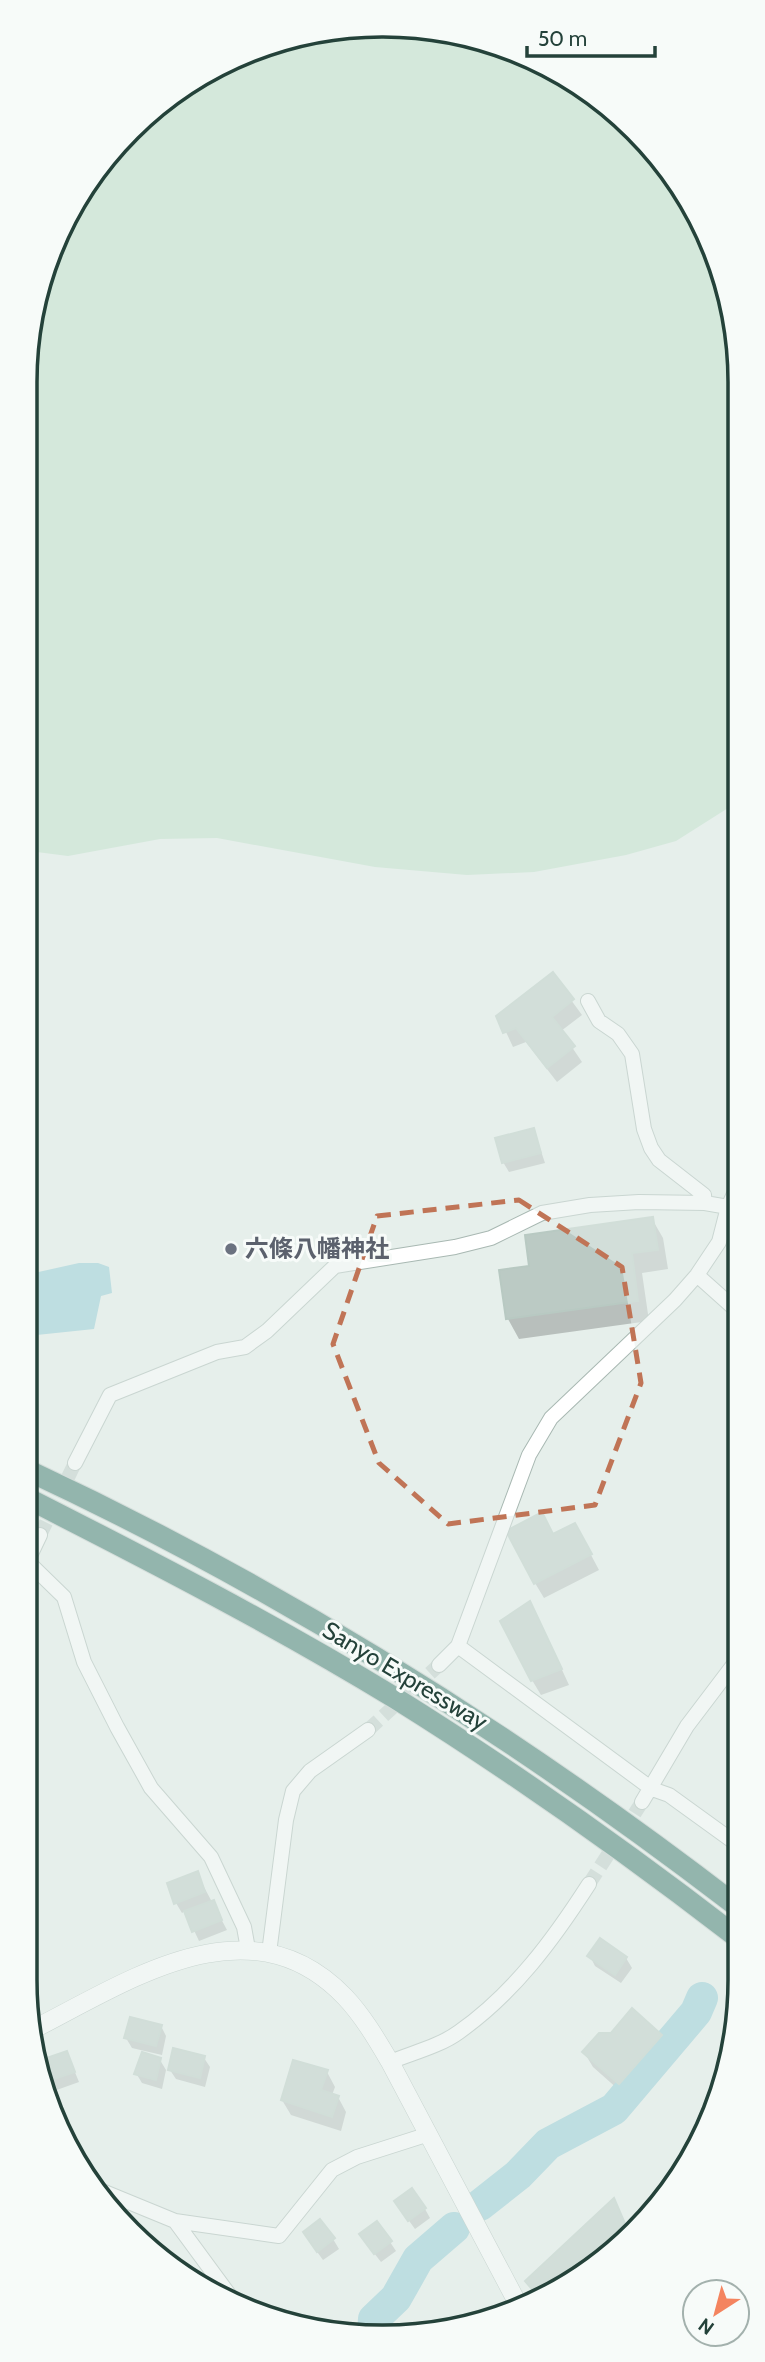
<svg xmlns="http://www.w3.org/2000/svg" width="765" height="2362" viewBox="0 0 765 2362" font-family="Cabin,'Noto Sans JP',sans-serif">
<rect width="100%" height="100%" fill="#e6efeb"/>
<path fill="#bfe0c8" d="M 313,31 L 453,31 L 562,73 L 651,146 L 704,225 L 737,335 L 736,803 L 676,841 L 626,855 L 534,872 L 467,875 L 375,867 L 217,838 L 160,839 L 68,856 L 29,851 L 31,312 L 85,183 L 184,85 Z"/>
<path fill="#8ec9d4" d="M 79,1263 L 98,1263 L 109,1267 L 112,1293 L 101,1296 L 94,1329 L 27,1336 L 30,1278 L 34,1273 Z"/>
<path fill="#0003" d="M 552,974 L 582,1015 L 561,1031 L 582,1062 L 557,1082 L 526,1042 L 513,1047 L 499,1017 Z
M 534,1130 L 545,1163 L 509,1172 L 503,1162 Z
M 652,1219 L 663,1238 L 668,1269 L 642,1273 L 649,1321 L 519,1339 L 508,1319 L 531,1267 Z
M 553,1536 L 583,1540 L 599,1570 L 544,1598 L 535,1583 Z
M 538,1618 L 569,1685 L 541,1695 L 532,1680 Z
M 197,1874 L 227,1930 L 199,1941 L 185,1911 L 182,1913 L 176,1903 Z
M 590,1956 L 626,1958 L 632,1968 L 621,1983 L 595,1966 Z
M 161,2026 L 166,2036 L 162,2055 L 132,2048 L 126,2038 Z
M 661,2036 L 670,2051 L 628,2098 L 593,2067 L 584,2052 Z
M 67,2053 L 79,2082 L 51,2092 L 41,2062 Z
M 204,2058 L 210,2067 L 205,2087 L 176,2079 L 170,2070 Z
M 160,2060 L 166,2070 L 162,2089 L 142,2083 L 136,2073 Z
M 327,2072 L 335,2087 L 332,2095 L 338,2097 L 346,2112 L 341,2131 L 291,2115 L 282,2100 Z
M 614,2201 L 630,2232 L 600,2264 L 535,2296 L 527,2281 Z
M 425,2209 L 430,2218 L 415,2229 L 402,2211 Z
M 333,2239 L 339,2249 L 323,2260 L 310,2242 Z
M 390,2242 L 396,2251 L 381,2262 L 367,2244 Z"/>
<g fill="none" stroke-linecap="round" stroke-linejoin="round">
<path stroke="#8ec9d4" stroke-width="32" d="M 480,2205 L 518,2175 L 548,2144 L 614,2109 L 696,2012 L 702,1998
M 373,2332 L 374,2319 L 396,2298 L 418,2259 L 454,2228"/>
</g>
<path fill="#bbcac4" stroke="#b8c9c2" stroke-width="2" d="M 553,972 L 574,999 L 552,1017 L 575,1046 L 547,1068 L 516,1028 L 503,1033 L 496,1016 Z
M 534,1128 L 541,1153 L 502,1163 L 495,1138 Z
M 653,1217 L 658,1250 L 632,1253 L 638,1301 L 506,1319 L 499,1270 L 529,1266 L 525,1235 Z
M 542,1512 L 553,1534 L 575,1523 L 592,1554 L 534,1584 L 506,1531 Z
M 530,1601 L 562,1669 L 531,1681 L 500,1621 Z
M 198,1871 L 205,1892 L 174,1904 L 167,1883 Z
M 214,1900 L 222,1920 L 192,1932 L 184,1911 Z
M 600,1938 L 627,1957 L 615,1975 L 587,1956 Z
M 632,2008 L 662,2035 L 619,2084 L 582,2052 L 599,2033 L 611,2033 Z
M 130,2017 L 162,2025 L 156,2046 L 124,2038 Z
M 173,2048 L 205,2056 L 200,2078 L 168,2070 Z
M 67,2051 L 75,2072 L 45,2082 L 41,2060 Z
M 142,2052 L 161,2058 L 156,2080 L 134,2074 Z
M 293,2060 L 328,2070 L 321,2090 L 339,2096 L 332,2117 L 281,2100 Z
M 412,2188 L 426,2208 L 408,2221 L 394,2201 Z
M 614,2198 L 629,2233 L 600,2264 L 537,2295 L 525,2281 Z
M 320,2219 L 335,2238 L 317,2252 L 303,2232 Z
M 377,2221 L 392,2241 L 374,2254 L 359,2234 Z"/>
<g fill="none" stroke-linecap="round" stroke-linejoin="round">
<path stroke="#bfccc8" stroke-width="14" stroke-dasharray="14 7" stroke-linecap="butt" d="M 40,1535 L 75,1463
M 368,1730 L 439,1665
M 589,1884 L 642,1802"/>
<defs>
<path id="minor" d="M 588,1001 L 599,1021 L 618,1034 L 632,1054 L 644,1129 L 651,1148 L 659,1160 L 704,1195 L 705,1203
M 697,1275 L 735,1309
M 75,1463 L 110,1395 L 217,1352 L 245,1347 L 267,1331 L 335,1266 L 455,1247 L 491,1238 L 542,1213 L 590,1205 L 639,1202 L 705,1203 L 728,1207
M 26,1560 L 64,1597 L 84,1662 L 117,1727 L 151,1788 L 211,1857 L 244,1927 L 248,1949
M 28,1560 L 40,1535
M 458,1646 L 652,1789 L 669,1795 L 734,1842
M 439,1665 L 458,1646 L 529,1455 L 551,1418 L 675,1300 L 697,1275 L 719,1242 L 728,1207 L 735,1192
M 642,1802 L 687,1726 L 734,1664
M 269,1953 L 286,1820 L 293,1791 L 310,1771 L 368,1730
M 390,2062 C 412,2053 440,2046 459,2032 C 514,1993 553,1940 589,1884
M 97,2189 L 175,2221 L 236,2304
M 175,2221 L 279,2236 L 332,2170 L 357,2157 L 429,2134"/>
<path id="tertiary" d="M 34,2029 C 130,1980 250,1898 345,1997 C 363,2016 377,2040 390,2062 L 518,2304"/>
<path id="motorway" d="M 27,1470 C 278,1587 514,1735 734,1904
M 27,1498 C 151,1561 275,1625 395,1698 C 512,1771 625,1851 734,1935"/>
</defs>
<use href="#minor" stroke="#a8b8b2" stroke-width="16"/>
<use href="#tertiary" stroke="#a8b8b2" stroke-width="19"/>
<use href="#motorway" stroke="#c2cac8" stroke-width="23"/>
<use href="#minor" stroke="#fff" stroke-width="14"/>
<use href="#tertiary" stroke="#fff" stroke-width="18"/>
<use href="#motorway" stroke="#2f6f62" stroke-width="21"/>
</g>
<path d="M0 0H765V2362H0ZM 519,1200 L 622,1267 L 641,1383 L 595,1505 L 448,1524 L 379,1463 L 333,1344 L 377,1216 Z" fill="#e6efeb" fill-opacity=".55" fill-rule="evenodd"/>
<path fill="none" stroke="#c07456" stroke-width="5" stroke-dasharray="14 9" stroke-linejoin="round" d="M 519,1200 L 622,1267 L 641,1383 L 595,1505 L 448,1524 L 379,1463 L 333,1344 L 377,1216 Z"/>
<circle fill="#6b7280" stroke="#f7fbf9" stroke-width="2.5" cx="231" cy="1249" r="7"/>
<g text-anchor="middle" stroke-width="6" stroke-linejoin="round" paint-order="stroke">
<g font-size="24" font-weight="bold" fill="#5b616d" stroke="#f7fbf9" text-anchor="start">
<text x="245" y="1257">六條八幡神社</text>
</g>
<g font-size="24" fill="#24423a" stroke="#f7fbf9">
<text transform="translate(405 1676) rotate(31)" y="8">Sanyo Expressway</text>
</g>
</g>
<path d="M0 0H765V2362H0ZM382 37H383A345 345 0 0 1 728 382V1980A345 345 0 0 1 383 2325H382A345 345 0 0 1 37 1980V382A345 345 0 0 1 382 37Z" fill="#f7fbf9" fill-rule="evenodd"/>
<path fill="none" stroke="#24423a" stroke-width="3.5" d="M382 37H383A345 345 0 0 1 728 382V1980A345 345 0 0 1 383 2325H382A345 345 0 0 1 37 1980V382A345 345 0 0 1 382 37Z"/>
<g transform="translate(716 2313) rotate(216)"><circle r="33" fill="#f7fbf9" stroke="#a3b1ad" stroke-width="2"/>
<path d="M0-5L12 26L0 18L-12 26Z" fill="#f4845f"/>
<text y="-10" font-size="19" font-weight="bold" text-anchor="middle" fill="#24423a">N</text>
</g>
<path d="M527 46v10h128v-10" fill="none" stroke="#24423a" stroke-width="3.5"/>
<text x="538" y="46" font-size="21" fill="#24423a" stroke="#f7fbf9" stroke-width="5" paint-order="stroke">50 m</text>
</svg>
